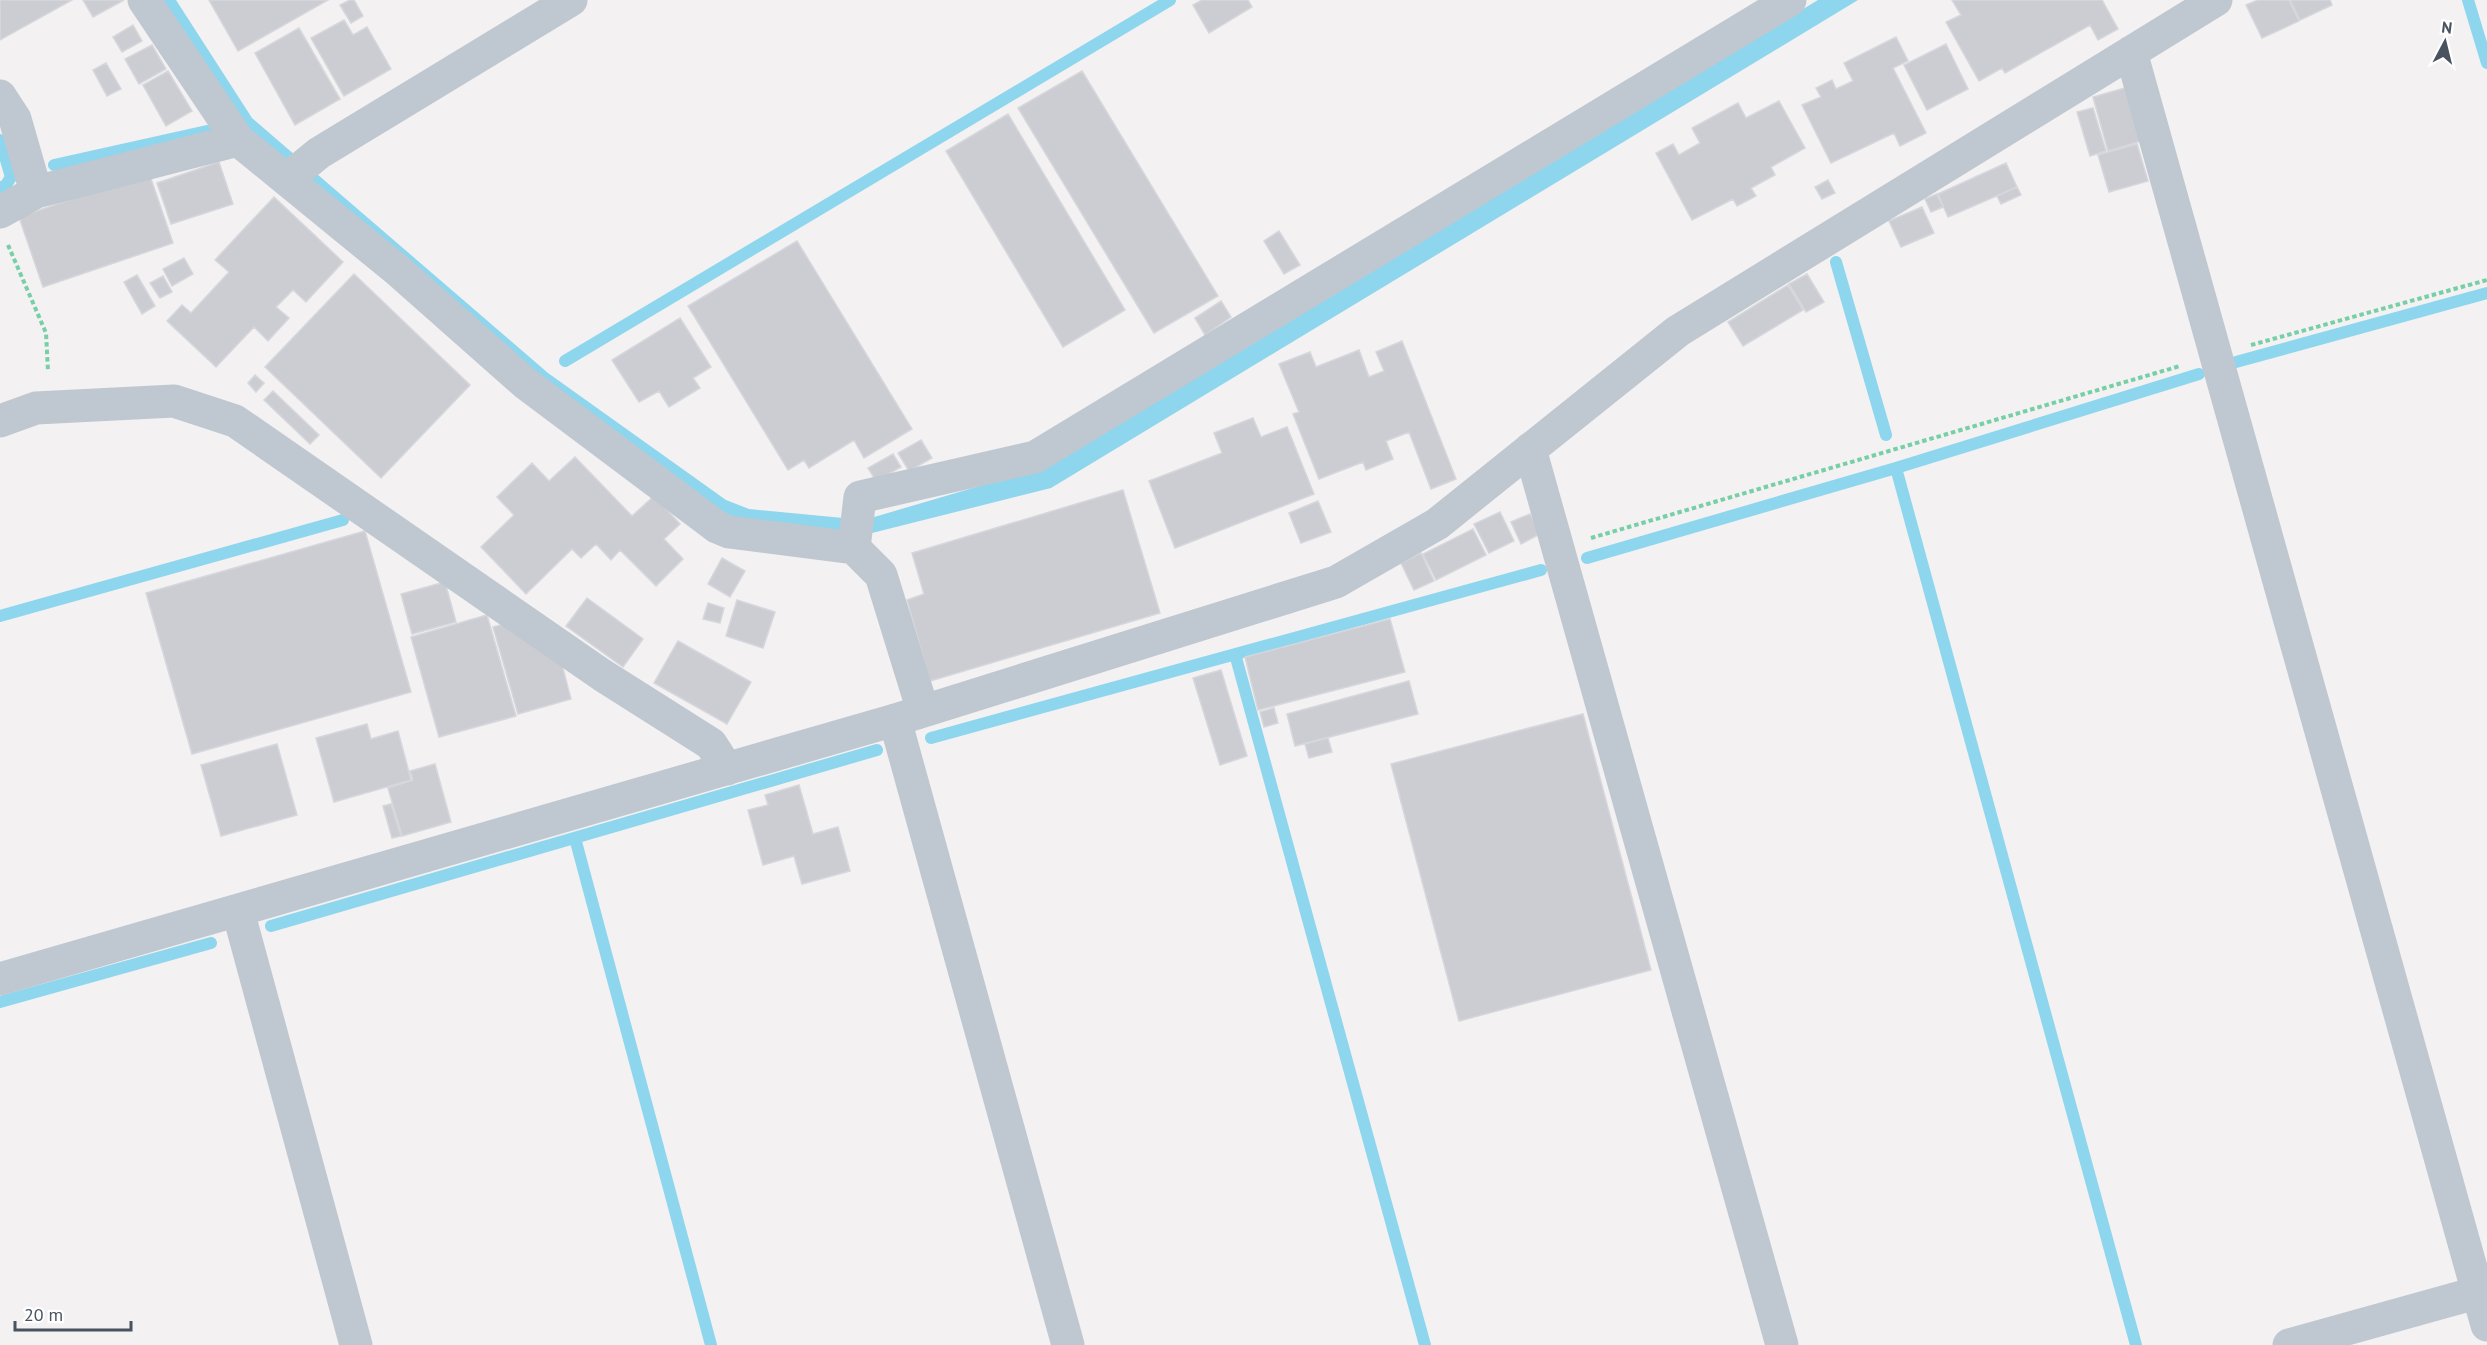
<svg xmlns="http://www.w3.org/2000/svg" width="2487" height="1345" viewBox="0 0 2487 1345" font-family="'PT Sans',sans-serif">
<rect width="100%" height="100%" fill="#f3f1f1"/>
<path fill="#8dd6ed" d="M 156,0 L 176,0 L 252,118 L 548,373 L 726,500 L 749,509 L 864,520 L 1044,467 L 1818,0 L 1858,0 L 1051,488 L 872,533 L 733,521 L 530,376 L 239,122 Z"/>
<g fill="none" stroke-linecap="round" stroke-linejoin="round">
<path stroke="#8dd6ed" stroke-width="12" d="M 2468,0 L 2487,63
M 0,140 L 11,177 L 6,185 L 0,188
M 54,165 L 207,131
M 1836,262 L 1886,435
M 565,361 L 1170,0
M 2236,362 L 2487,293
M 1896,468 L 2136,1345
M 1587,558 L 1896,468 L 2199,374
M 0,616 L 343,520
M 1235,654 L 1425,1345
M 931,738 L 1541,570
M 575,838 L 711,1345
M 271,926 L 877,750
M 0,1002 L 211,943"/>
</g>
<path fill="#cbcdd3" stroke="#d5d7dc" stroke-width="1.5" d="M 0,0 L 72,0 L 0,40 Z
M 83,0 L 124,0 L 93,17 Z
M 209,0 L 328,0 L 238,51 Z
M 350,0 L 354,0 L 363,16 L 351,23 L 340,5 Z
M 1202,0 L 1248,0 L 1252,7 L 1209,33 L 1193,5 Z
M 1952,0 L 2102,0 L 2118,29 L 2098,40 L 2090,25 L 2005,73 L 2002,68 L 1979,81 L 1946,22 L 1961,15 Z
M 2258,0 L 2289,0 L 2299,21 L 2262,38 L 2246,5 Z
M 2290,0 L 2330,0 L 2332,5 L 2300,20 Z
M 344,20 L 353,35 L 367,27 L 391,69 L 344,96 L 311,38 Z
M 133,25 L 142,41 L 122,52 L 113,37 Z
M 299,28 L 340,99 L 295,125 L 255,53 Z
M 1896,37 L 1908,61 L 1893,68 L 1926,133 L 1900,146 L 1894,133 L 1831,163 L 1802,105 L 1821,97 L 1816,88 L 1832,80 L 1836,89 L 1853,81 L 1844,63 Z
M 1946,44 L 1968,89 L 1927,110 L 1904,65 Z
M 152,45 L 166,69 L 139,84 L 125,59 Z
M 106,63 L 121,89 L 107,96 L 93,70 Z
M 168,71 L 192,111 L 166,126 L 143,85 Z
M 1082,71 L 1218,296 L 1154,333 L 1018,108 Z
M 2125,88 L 2141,141 L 2108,151 L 2093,97 Z
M 1779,101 L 1805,148 L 1771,167 L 1775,175 L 1751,188 L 1756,196 L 1737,206 L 1733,199 L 1692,220 L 1656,153 L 1673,144 L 1679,155 L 1700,143 L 1692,128 L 1738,103 L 1746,118 Z
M 2093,108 L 2106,151 L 2090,156 L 2077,112 Z
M 1008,114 L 1125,310 L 1063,347 L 946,151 Z
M 2137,144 L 2148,181 L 2109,192 L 2098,155 Z
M 219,162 L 233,204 L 171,224 L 157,183 Z
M 2006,163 L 2017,187 L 1948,217 L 1938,194 Z
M 149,173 L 173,243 L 43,287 L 19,217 Z
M 1828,180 L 1835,193 L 1822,199 L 1815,187 Z
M 2017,187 L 2021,195 L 2001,204 L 1997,196 Z
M 1937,194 L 1943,207 L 1931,212 L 1925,199 Z
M 274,197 L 343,262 L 306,302 L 293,290 L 276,307 L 289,318 L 268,341 L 254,327 L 216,367 L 167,321 L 182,305 L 191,313 L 229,272 L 215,260 Z
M 1922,207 L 1934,233 L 1901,247 L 1889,221 Z
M 1279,231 L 1300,265 L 1284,274 L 1264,241 Z
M 797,241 L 912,429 L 864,458 L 854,440 L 809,468 L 804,460 L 788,470 L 688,306 Z
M 184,258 L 193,274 L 172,286 L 163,269 Z
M 354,274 L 470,385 L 381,478 L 265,367 Z
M 1807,274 L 1824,302 L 1806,312 L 1789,284 Z
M 137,275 L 155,306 L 142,314 L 124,282 Z
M 163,276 L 172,292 L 160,298 L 150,283 Z
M 1788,285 L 1803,310 L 1743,346 L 1728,322 Z
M 1221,301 L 1231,317 L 1205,335 L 1195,318 Z
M 680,318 L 711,367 L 693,378 L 700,388 L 669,407 L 659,391 L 639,402 L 612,360 Z
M 1402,341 L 1456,479 L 1431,489 L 1409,432 L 1386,441 L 1393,459 L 1366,470 L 1363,462 L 1319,479 L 1293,414 L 1299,412 L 1279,364 L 1310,352 L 1316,367 L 1359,350 L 1369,377 L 1384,371 L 1376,352 Z
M 255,375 L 264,383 L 256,392 L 248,383 Z
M 273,391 L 319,435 L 310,444 L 264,400 Z
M 1253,418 L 1261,437 L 1287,427 L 1314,494 L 1175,548 L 1149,481 L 1222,453 L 1214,433 Z
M 921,440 L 932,458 L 909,471 L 898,453 Z
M 893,454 L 901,467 L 876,481 L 868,468 Z
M 575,457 L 632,516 L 654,496 L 680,524 L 664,539 L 683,559 L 656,586 L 620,550 L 611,560 L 596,544 L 581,558 L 572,549 L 526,594 L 481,547 L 514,515 L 497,497 L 532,463 L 549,481 Z
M 1123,490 L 1160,613 L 930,681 L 907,600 L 924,594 L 912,553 Z
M 1318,501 L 1331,532 L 1301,543 L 1289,513 Z
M 1500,512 L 1514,541 L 1489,553 L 1474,524 Z
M 1530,514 L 1540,534 L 1521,544 L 1511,522 Z
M 1473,529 L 1486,555 L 1436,580 L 1423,554 Z
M 365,531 L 411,692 L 192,754 L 146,593 Z
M 1421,553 L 1434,581 L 1414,590 L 1401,563 Z
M 722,558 L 745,571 L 730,597 L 708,584 Z
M 445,582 L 456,622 L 412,634 L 401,594 Z
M 587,598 L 643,639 L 623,667 L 566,626 Z
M 737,600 L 775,612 L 763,648 L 726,636 Z
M 708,603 L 724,608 L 720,623 L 703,619 Z
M 487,615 L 516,716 L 439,737 L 411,637 Z
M 1390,619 L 1405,672 L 1258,710 L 1245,657 Z
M 504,624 L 560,657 L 571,699 L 518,714 L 493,627 Z
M 678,641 L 751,682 L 727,724 L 654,683 Z
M 1221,670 L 1247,756 L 1220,765 L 1193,678 Z
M 1409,681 L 1418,714 L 1295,746 L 1287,714 Z
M 1274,708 L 1278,723 L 1264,727 L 1260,712 Z
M 1583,714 L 1651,970 L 1459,1021 L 1391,764 Z
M 367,724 L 371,739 L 398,731 L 411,780 L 334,802 L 316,738 Z
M 1328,738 L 1332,752 L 1309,758 L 1305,744 Z
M 277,744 L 297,815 L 221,836 L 201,765 Z
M 435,764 L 451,822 L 402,836 L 388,788 L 413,780 L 410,771 Z
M 799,785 L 813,834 L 838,827 L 850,871 L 802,884 L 794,856 L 763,865 L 748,810 L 768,805 L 765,795 Z
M 391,804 L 401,836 L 392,838 L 383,806 Z"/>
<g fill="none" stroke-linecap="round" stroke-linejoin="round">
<path stroke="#77cfa7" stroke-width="4" stroke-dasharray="4.5 3" stroke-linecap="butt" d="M 8,245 L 46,333 L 48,371
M 2251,345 L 2487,280
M 1591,538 L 2180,366"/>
<path stroke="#bfc8d0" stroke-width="33" d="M 144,0 L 238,140 L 396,269 L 525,383 L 717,527 L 729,532 L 854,548 L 881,575 L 923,711
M 2131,52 L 2487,1325
M 0,96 L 15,119 L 36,192
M 287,179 L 319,153 L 571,0
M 0,212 L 36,192 L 238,140
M 0,421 L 36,408 L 174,401 L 235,421 L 602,675 L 711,744 L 727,769
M 1530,449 L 1782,1345
M 854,548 L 860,497 L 1035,457 L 1790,0
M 895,720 L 1068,1345
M 238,911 L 356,1345
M 0,979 L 895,720 L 1336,582 L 1437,524 L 1678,331 L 2216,0
M 2289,1345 L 2487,1290"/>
</g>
<g transform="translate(2445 42) rotate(7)" stroke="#ffffff" stroke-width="4.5" paint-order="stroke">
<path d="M0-4.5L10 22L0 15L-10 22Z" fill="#48535f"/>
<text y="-9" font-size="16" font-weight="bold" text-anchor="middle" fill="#48535f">N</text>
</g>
<path d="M15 1321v9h116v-9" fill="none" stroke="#48535f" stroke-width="3"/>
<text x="24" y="1321" font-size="18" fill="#48535f" stroke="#ffffff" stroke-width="4.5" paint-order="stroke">20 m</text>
</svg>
